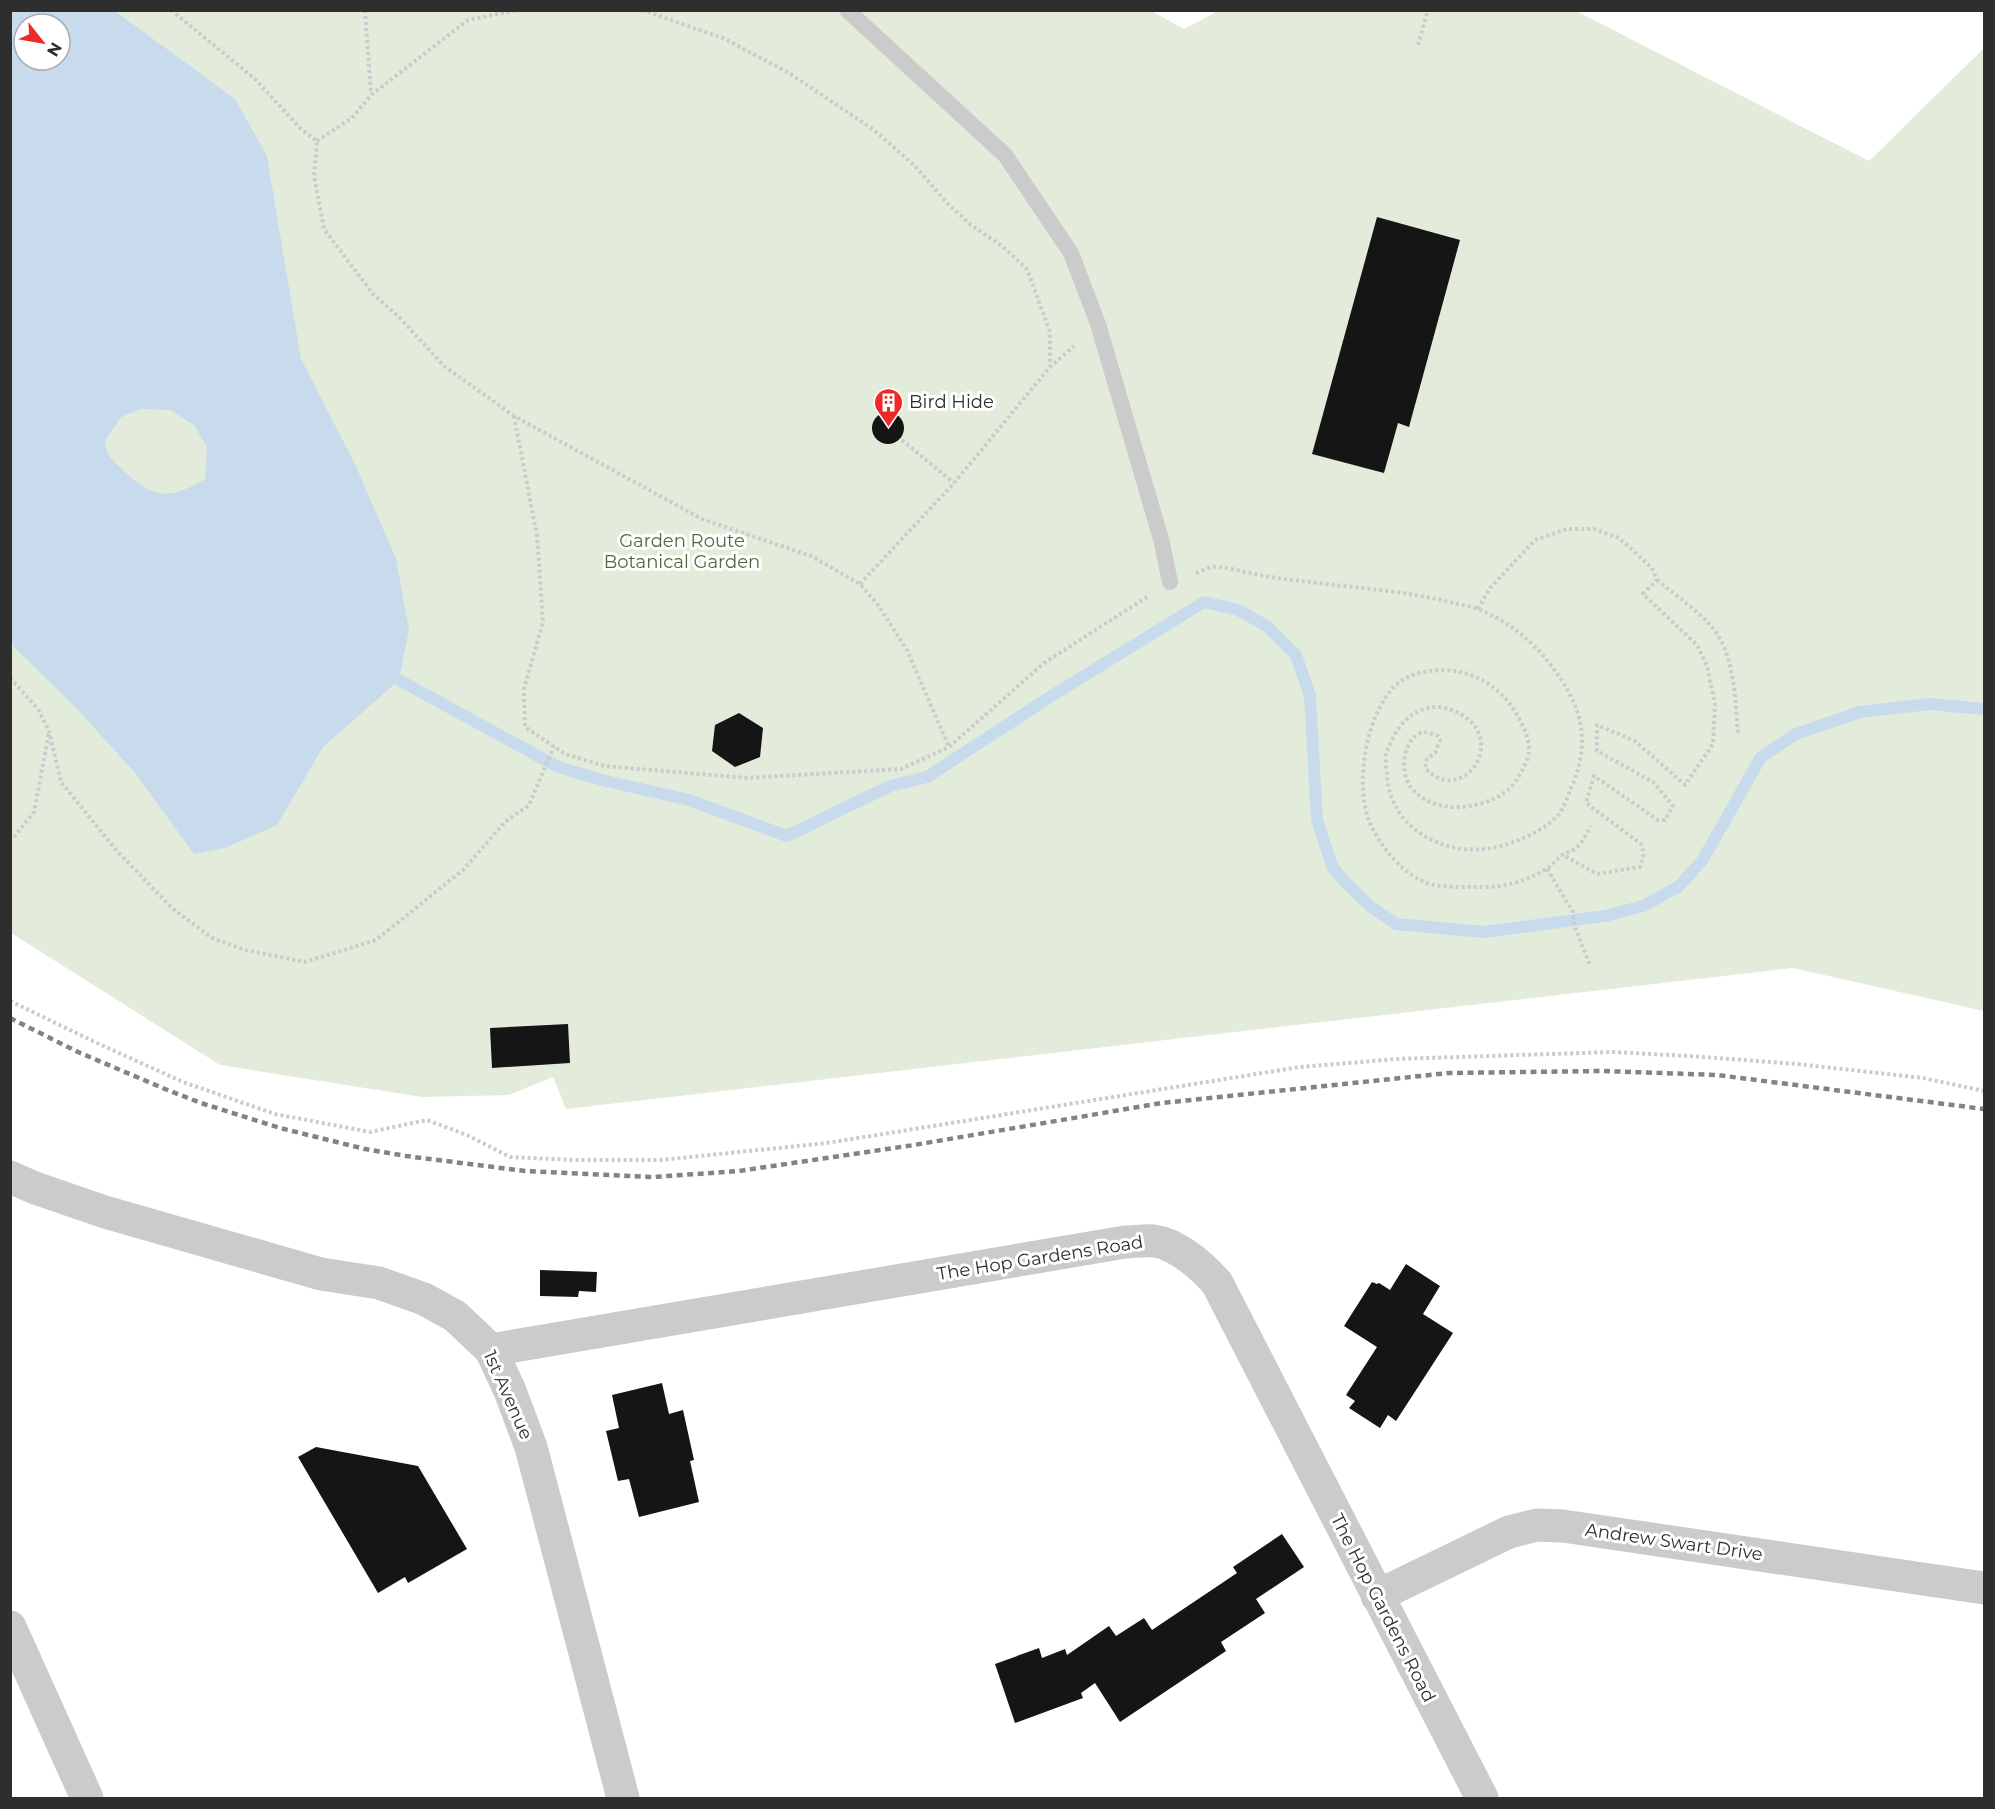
<svg xmlns="http://www.w3.org/2000/svg" width="1995" height="1809" viewBox="0 0 1995 1809" font-family="Montserrat,sans-serif">
<rect width="100%" height="100%" fill="#fff"/>
<path fill="#e3ecdb" fill-rule="evenodd" d="M 1150,10 L 1184,29 L 1220,10 L 1576,11 L 1869,161 L 1984,48 L 1984,1011 L 1793,968 L 566,1109 L 553,1077 L 509,1095 L 422,1097 L 220,1065 L 11,933 L 10,11 ZM 24,24 L 60,24 L 60,60 L 24,60 Z"/>
<path fill="#c7dbed" fill-rule="evenodd" d="M 10,11 L 115,11 L 235,99 L 267,156 L 301,359 L 355,464 L 396,559 L 409,630 L 399,680 L 323,747 L 277,825 L 225,848 L 194,854 L 135,773 L 79,711 L 11,644 ZM 24,24 L 60,24 L 60,60 L 24,60 ZM 141,409 L 170,410 L 194,425 L 207,447 L 205,479 C 169,500 155,500 124,471 C 112,459 107,458 105,441 L 121,417 Z"/>
<g fill="none" stroke-linecap="round" stroke-linejoin="round">
<path stroke="#c7dbed" stroke-width="12" d="M 399,680 L 558,767 L 606,781 L 689,800 L 787,836 L 890,786 L 927,777 L 1053,695 L 1204,602 L 1238,610 L 1267,626 L 1296,655 L 1310,696 L 1317,820 L 1332,866 L 1342,879 L 1371,907 L 1396,924 L 1484,932 L 1605,916 L 1643,906 L 1678,887 L 1702,861 L 1761,757 L 1796,734 L 1860,712 L 1930,704 L 1984,709"/>
</g>
<path fill="#151515" d="M 1377,217 L 1460,240 L 1409,427 L 1398,423 L 1384,473 L 1312,454 Z
M872 428a16 16 0 1 1 32 0a16 16 0 1 1-32 0Z
M 739,713 L 763,728 L 760,757 L 735,767 L 712,751 L 715,725 Z
M 568,1024 L 570,1063 L 492,1068 L 490,1028 Z
M 1406,1264 L 1440,1286 L 1423,1314 L 1453,1333 L 1396,1421 L 1388,1415 L 1380,1428 L 1349,1408 L 1355,1401 L 1346,1395 L 1377,1347 L 1344,1326 L 1372,1282 L 1377,1284 L 1379,1283 L 1390,1290 Z
M 540,1270 L 597,1272 L 596,1292 L 579,1291 L 578,1297 L 540,1296 Z
M 662,1383 L 669,1414 L 683,1410 L 694,1460 L 690,1461 L 699,1502 L 639,1517 L 629,1479 L 618,1481 L 606,1431 L 619,1428 L 612,1395 Z
M 316,1447 L 418,1466 L 467,1549 L 408,1583 L 405,1577 L 378,1593 L 298,1457 Z
M 1282,1534 L 1304,1567 L 1256,1599 L 1265,1613 L 1221,1642 L 1226,1651 L 1120,1722 L 1095,1683 L 1081,1693 L 1083,1698 L 1015,1723 L 995,1664 L 1039,1648 L 1042,1658 L 1065,1649 L 1067,1655 L 1109,1626 L 1116,1636 L 1144,1618 L 1152,1630 L 1237,1573 L 1233,1567 Z"/>
<g fill="none" stroke-linecap="round" stroke-linejoin="round">
<path stroke="#cbcbcb" stroke-width="4" stroke-dasharray="3 3" stroke-linecap="butt" d="M 171,10 L 255,79 L 301,129 L 317,141 L 314,176 L 324,229 L 373,294 L 398,316 L 444,366 L 514,416 L 702,519 L 811,556 L 860,584 L 878,605 L 907,650 L 949,747
M 365,10 L 371,94
M 642,10 L 725,39 L 789,73 L 874,130 L 915,166 L 947,203 L 971,225 L 1002,246 L 1027,269 L 1050,332 L 1050,367
M 1418,45 L 1428,10
M 317,141 L 352,118 L 371,95 L 468,20 L 518,10
M 514,416 L 537,536 L 543,622 L 524,689 L 525,727 L 565,754 L 604,766 L 746,778 L 901,769 L 949,747 L 1044,663 L 1147,597
M 902,440 L 954,483
M 1196,573 C 1202,571 1209,567 1215,567 C 1228,567 1243,572 1255,574 C 1273,578 1292,580 1310,582 C 1357,588 1405,591 1450,602 C 1460,605 1471,606 1480,610 C 1515,624 1542,650 1562,681 C 1585,716 1588,748 1572,786 C 1568,795 1565,806 1559,814 C 1546,830 1512,845 1492,848 C 1444,857 1389,828 1387,774 C 1386,768 1385,760 1386,754 C 1387,750 1390,745 1392,740 C 1407,707 1440,696 1469,720 C 1503,749 1459,805 1425,768 L 1427,759 L 1435,753 L 1440,740 L 1438,736 C 1432,734 1426,731 1420,733 C 1403,741 1400,771 1410,786 C 1431,816 1482,811 1508,790 C 1517,782 1522,771 1527,760 C 1533,744 1524,727 1516,713 C 1504,692 1480,674 1455,671 C 1435,669 1410,671 1395,686 C 1366,714 1354,786 1370,823 C 1380,846 1400,871 1424,882 C 1436,888 1464,887 1478,887 C 1501,888 1526,882 1546,869 C 1553,865 1557,858 1564,854 C 1568,852 1572,851 1576,848 C 1582,844 1587,832 1591,826
M 1657,580 C 1675,595 1696,609 1711,626 C 1735,653 1735,699 1738,734
M 860,584 L 954,483 L 1050,367 L 1074,346
M 1478,609 L 1490,588 L 1535,540 L 1567,529 L 1594,529 L 1619,538 L 1652,568 L 1657,580 L 1643,594 L 1697,645 L 1707,666 L 1715,704 L 1713,744 L 1685,785 L 1635,741 L 1597,725 L 1597,751 L 1653,782 L 1673,806 L 1665,820 L 1658,820 L 1594,776 L 1586,803 L 1641,844 L 1644,854 L 1640,867 L 1597,874 L 1563,855
M 10,678 L 38,709 L 49,731 L 61,782 L 117,851 L 172,908 L 212,938 L 245,950 L 305,962 L 376,940 L 463,870 L 505,822 L 529,805 L 554,746
M 14,837 L 34,812 L 49,733
M 1547,869 L 1573,912 L 1574,925 L 1590,965
M 10,1001 L 97,1043 L 183,1082 L 275,1114 L 370,1132 L 427,1120 L 467,1135 L 510,1157 L 574,1160 L 661,1160 L 827,1143 L 1300,1067 L 1396,1059 L 1613,1052 L 1689,1056 L 1797,1064 L 1923,1078 L 1984,1091"/>
<path stroke="#cbcbcb" stroke-width="16" d="M 847,10 L 1005,155 L 1071,253 L 1098,324 L 1161,539 L 1170,582"/>
<path stroke="#cbcbcb" stroke-width="33" d="M 10,1177 L 35,1188 L 105,1212 L 321,1274 L 379,1283 L 424,1299 L 455,1316 L 491,1350 L 510,1391 L 531,1447 L 623,1798
M 491,1350 L 1125,1242 C 1134,1242 1144,1240 1154,1241 C 1177,1244 1202,1266 1217,1283 L 1482,1798
M 1377,1596 L 1509,1532 L 1537,1525 L 1563,1526 L 1984,1588
M 10,1627 L 87,1798"/>
<path stroke="#838383" stroke-width="4.5" stroke-dasharray="6 4.5" stroke-linecap="butt" d="M 10,1018 L 78,1052 L 165,1089 L 201,1103 L 280,1128 L 365,1149 L 406,1156 L 525,1171 L 653,1177 L 739,1171 L 914,1145 L 1162,1103 L 1449,1073 L 1603,1071 L 1717,1075 L 1984,1109"/>
</g>
<defs>
<symbol id="building-pin" viewBox="-11 -11 22 30"><path d="M0 17L-7.5 6A9.5 9.5 0 1 1 7.5 6Z" fill="#ed2a29" stroke="#fff"/><path d="M-4-6H4V6H1V3H-1V6H-4ZM-2.5-4.3h1.7v1.8h-1.7ZM.8-4.3h1.7v1.8H.8ZM-2.5-1h1.7V.8h-1.7ZM.8-1h1.7V.8H.8Z" fill="#fff"/></symbol>
</defs>
<g fill-rule="evenodd">
<use href="#building-pin" x="872" y="386" width="33" height="45"/>
</g>
<g text-anchor="middle" stroke-width="6" stroke-linejoin="round" paint-order="stroke">
<g font-size="18" fill="#2e2e2e" stroke="#fff" text-anchor="start">
<text x="909" y="408">Bird Hide</text>
</g>
<g font-size="18" fill="#4d6c3a" stroke="#fff">
<text x="682" y="547">Garden Route<tspan x="682" dy="21">Botanical Garden</tspan></text>
</g>
<g font-size="18" fill="#2e2e2e" stroke="#fff">
<text transform="translate(1040 1258) rotate(-9)" y="6">The Hop Gardens Road</text>
<text transform="translate(508 1395) rotate(66)" y="6">1st Avenue</text>
<text transform="translate(1674 1542) rotate(8)" y="6">Andrew Swart Drive</text>
<text transform="translate(1383 1608) rotate(63)" y="6">The Hop Gardens Road</text>
</g>
</g>
<rect width="1995" height="1809" fill="none" stroke="#2e2e2e" stroke-width="24"/>
<g transform="translate(42 42) rotate(121)"><circle r="28" fill="#ffffff" stroke="#ababab" stroke-width="1.5"/>
<path d="M0-4.5L10 22L0 15L-10 22Z" fill="#ed2a29"/>
<text y="-9" font-size="16" font-weight="bold" text-anchor="middle" fill="#2e2e2e">N</text>
</g>
</svg>
